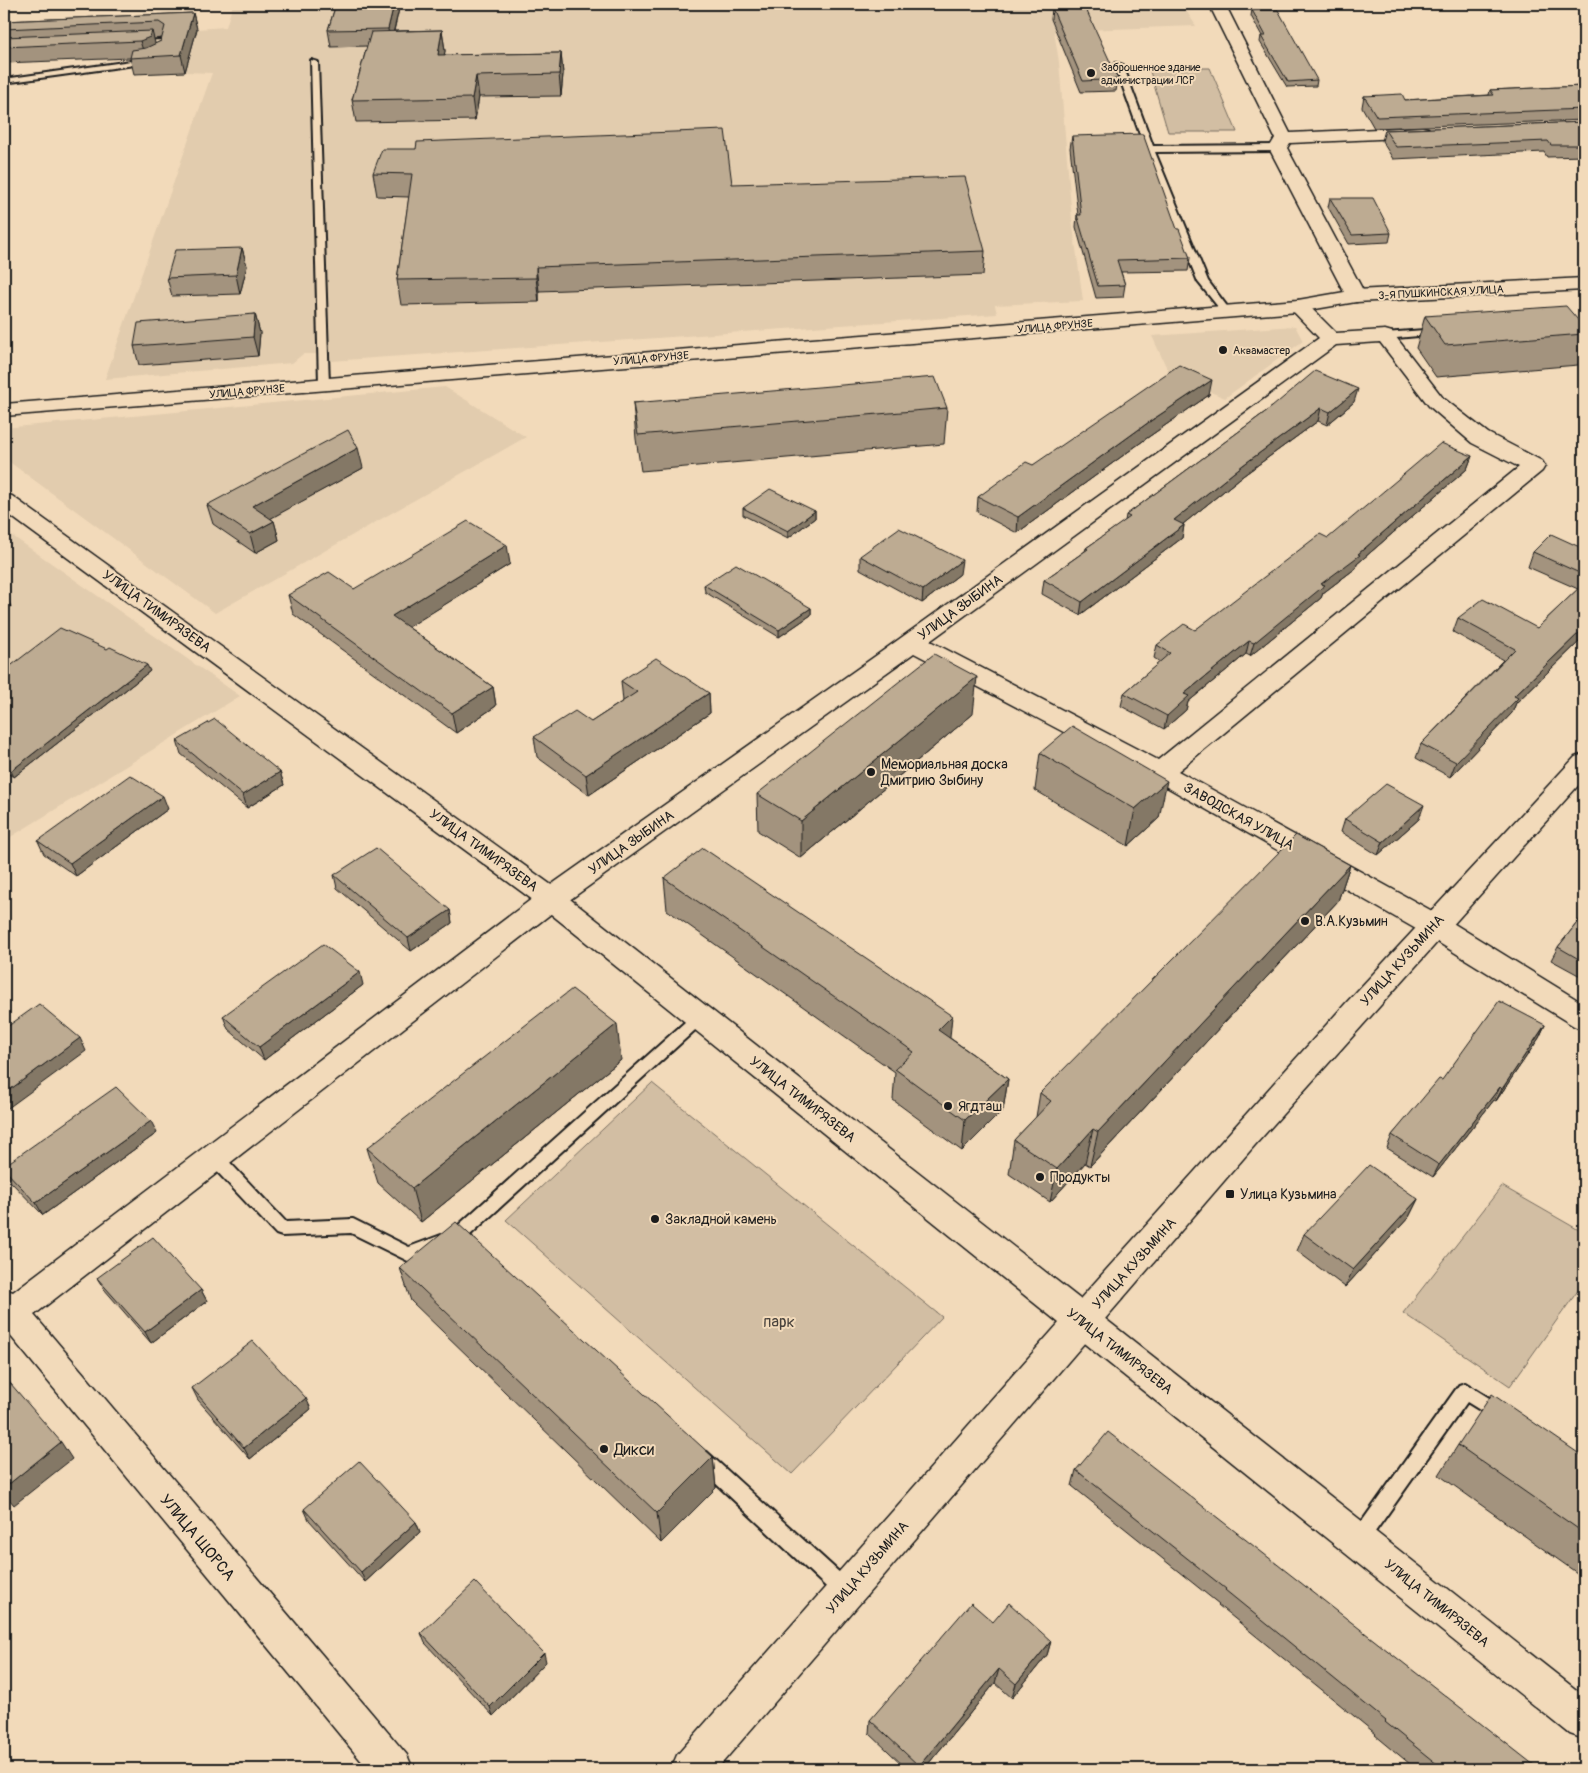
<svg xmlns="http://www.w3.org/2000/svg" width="1588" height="1773" viewBox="0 0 1588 1773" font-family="Pangolin,sans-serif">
<rect width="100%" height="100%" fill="#f2daba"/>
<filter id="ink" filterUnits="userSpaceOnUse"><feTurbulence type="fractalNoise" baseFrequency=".02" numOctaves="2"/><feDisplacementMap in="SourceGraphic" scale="10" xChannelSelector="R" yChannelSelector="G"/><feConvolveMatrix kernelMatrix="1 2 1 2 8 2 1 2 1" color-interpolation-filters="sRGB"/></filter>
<g filter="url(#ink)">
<path fill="#e2ccae" d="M 233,4 L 1194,4 L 1197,9 L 1187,12 L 1196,26 L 1054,31 L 1059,62 L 1072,219 L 1083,301 L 995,305 L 997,314 L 331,361 L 324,354 L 303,354 L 292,363 L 105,379 L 212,73 L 185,72 L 197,29 L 226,27 Z
M 1295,326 L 1303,341 L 1225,398 L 1170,375 L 1152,336 Z
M 445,387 L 526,437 L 215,613 L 4,458 L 4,428 Z
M 4,530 L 240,696 L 4,841 Z"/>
<path fill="#d2bea3" stroke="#776d60" d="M 1149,68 L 1210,68 L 1237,132 L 1168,132 Z
M 652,1083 L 942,1317 L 792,1474 L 506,1220 Z
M 1502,1186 L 1584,1233 L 1584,1282 L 1510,1386 L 1403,1313 Z"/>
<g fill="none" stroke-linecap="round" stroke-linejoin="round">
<defs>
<path id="lane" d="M 166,40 L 163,58 L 149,63 L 4,83 L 4,79 L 145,59 L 156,55 L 158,45 L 135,45 L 135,41 Z
M 311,60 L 318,62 L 329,384 L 324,387 L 319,384 Z
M 1116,63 L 1123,65 L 1153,146 L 1278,145 L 1282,148 L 1278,151 L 1155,152 L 1208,281 L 1229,309 L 1229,313 L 1223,313 L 1198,282 L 1151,165 L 1115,65 Z
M 1437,329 L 1442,332 L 1441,334 L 1385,339 L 1380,336 L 1385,333 Z
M 700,1011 L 705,1013 L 707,1017 L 705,1021 L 470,1235 L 475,1242 L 473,1247 L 467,1249 L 461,1247 L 451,1235 L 453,1230 L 695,1013 Z
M 214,1150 L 220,1152 L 286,1222 L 353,1219 L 409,1247 L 441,1235 L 447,1237 L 449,1242 L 447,1247 L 408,1261 L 351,1233 L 282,1236 L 276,1234 L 208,1162 L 206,1157 L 208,1152 Z
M 1465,1383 L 1507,1409 L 1510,1415 L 1507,1421 L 1501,1423 L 1467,1402 L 1365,1546 L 1359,1549 L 1353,1546 L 1350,1540 L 1353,1534 L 1459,1385 Z
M 701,1450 L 707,1452 L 852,1584 L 854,1591 L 852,1598 L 845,1600 L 838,1598 L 695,1464 L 692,1458 L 695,1452 Z"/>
<path id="street" d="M 1209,4 L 1225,4 L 1290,133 L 1422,127 L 1428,128 L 1431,132 L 1428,136 L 1422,137 L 1290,143 L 1287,148 L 1366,296 L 1363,300 L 1356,302 L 1349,300 L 1346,296 L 1269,148 L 1275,138 Z
M 1298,300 L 1305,302 L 1336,333 L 1385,330 L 1392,332 L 1443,398 L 1488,433 L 1542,461 L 1545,466 L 1542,471 L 1178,771 L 1443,917 L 1584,1004 L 1584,1030 L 1574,1026 L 1423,933 L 1151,778 L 914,653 L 561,906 L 34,1315 L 407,1755 L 413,1769 L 368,1769 L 4,1328 L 4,1289 L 13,1292 L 541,892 L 884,650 L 1319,338 L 1288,306 L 1291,302 ZM 1380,342 L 1429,406 L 1472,443 L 1519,467 L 1158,760 L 930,641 L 1336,345 Z
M 1082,1306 L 1094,1310 L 1584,1696 L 1584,1739 L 1570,1734 L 1070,1332 L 1065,1321 L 1070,1310 Z"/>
<path id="secondary" d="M 1584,278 L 1584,290 L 1356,302 L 1298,312 L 4,416 L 4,404 L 1298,300 L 1356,290 Z
M 4,494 L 12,496 L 561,892 L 1080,1299 L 1346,1003 L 1575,757 L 1584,754 L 1584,779 L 1255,1145 L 717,1769 L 671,1769 L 677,1755 L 1059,1323 L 541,906 L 4,511 Z"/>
</defs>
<use href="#lane" stroke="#1c1c1c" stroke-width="4"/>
<use href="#street" stroke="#1c1c1c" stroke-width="3"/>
<use href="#secondary" stroke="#1c1c1c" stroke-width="3"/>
<use href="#lane" fill="#f2daba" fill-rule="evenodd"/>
<use href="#street" fill="#f2daba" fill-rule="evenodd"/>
<use href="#secondary" fill="#f2daba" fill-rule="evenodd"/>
</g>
<path fill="#a3937e" stroke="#1c1c1c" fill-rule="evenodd" d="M 336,4 L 398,4 L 399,9 L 394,31 L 442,30 L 445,51 L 444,55 L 561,53 L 563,74 L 561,96 L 479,97 L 475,120 L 356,122 L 352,100 L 367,46 L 331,47 L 328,30 Z
M 1052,8 L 1118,79 L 1116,91 L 1081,92 L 1051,19 Z
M 1252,10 L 1317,80 L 1316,86 L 1287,87 L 1260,42 L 1261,36 L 1262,36 L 1251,16 Z
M 193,13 L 197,29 L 185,72 L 134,74 L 130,58 L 4,63 L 4,21 ZM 162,38 L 161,41 L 155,44 L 154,39 Z
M 1584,86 L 1584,120 L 1374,128 L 1362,107 L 1364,96 L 1405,100 L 1489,95 L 1490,90 Z
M 1584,122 L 1584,156 L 1547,157 L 1544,152 L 1393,159 L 1382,141 L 1385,130 Z
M 1072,136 L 1177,229 L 1190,258 L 1188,271 L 1121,272 L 1125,285 L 1123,297 L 1096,298 L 1076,227 L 1077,215 L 1078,215 L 1070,148 Z
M 416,149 L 732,184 L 985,251 L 983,275 L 539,291 L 539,302 L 401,305 L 397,280 L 409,197 L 377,196 L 373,173 Z
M 1330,198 L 1391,233 L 1389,242 L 1349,244 L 1328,207 Z
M 242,248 L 247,266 L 240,294 L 172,296 L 167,278 Z
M 255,314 L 260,333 L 258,356 L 139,365 L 134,346 Z
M 1425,316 L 1584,327 L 1584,348 L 1578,365 L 1436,377 L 1416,348 Z
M 1209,395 L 1147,438 L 1017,533 L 977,512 L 978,497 L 1033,465 Z
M 1354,402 L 1327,425 L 1318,421 L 1240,478 L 1183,524 L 1184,525 L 1182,538 L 1080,615 L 1042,594 L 1044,580 L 1085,551 L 1086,548 L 1125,521 L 1126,515 L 1272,407 Z
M 633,403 L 947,408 L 944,444 L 641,471 L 636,439 Z
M 1472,456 L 1467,469 L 1357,564 L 1356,568 L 1323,593 L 1321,598 L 1250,656 L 1246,654 L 1188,702 L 1186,710 L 1164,729 L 1121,706 L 1124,693 L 1160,662 L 1154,658 L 1157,645 L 1195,630 L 1328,538 Z
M 363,468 L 270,518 L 274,521 L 279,540 L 255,553 L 213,524 L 207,505 Z
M 743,508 L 815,511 L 815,518 L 788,538 L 743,515 Z
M 1584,549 L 1584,637 L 1516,703 L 1512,713 L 1450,777 L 1416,758 L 1421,744 L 1503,660 L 1453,632 L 1458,618 L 1537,628 L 1578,589 L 1528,567 L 1533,552 Z
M 860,556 L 960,574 L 922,603 L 860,569 Z
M 510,564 L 408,627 L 493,687 L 496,706 L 456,733 L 293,614 L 288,595 L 354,589 Z
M 704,585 L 811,608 L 811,615 L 779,637 L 705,592 Z
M 4,671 L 150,671 L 14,777 L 4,772 Z
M 621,681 L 709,693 L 710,713 L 589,795 L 537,757 L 534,737 L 591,722 L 623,701 Z
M 973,714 L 801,858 L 758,831 L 757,794 Z
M 177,741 L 280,772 L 284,785 L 247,808 L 181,754 Z
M 1040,753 L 1159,818 L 1128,846 L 1035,790 Z
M 168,809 L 76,876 L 44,854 L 38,841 Z
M 1345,819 L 1419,819 L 1378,855 L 1341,832 Z
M 1350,865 L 1338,901 L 1090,1166 L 1085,1163 L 1050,1202 L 1009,1174 L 1014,1140 L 1036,1117 L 1040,1093 Z
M 334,875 L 450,910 L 452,923 L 411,951 L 337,888 Z
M 664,878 L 950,1038 L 1008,1079 L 1003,1110 L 962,1151 L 893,1100 L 895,1072 L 667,910 Z
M 1584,914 L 1584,978 L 1551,960 L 1558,947 Z
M 363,985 L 264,1060 L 228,1029 L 223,1016 Z
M 1545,1025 L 1539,1038 L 1496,1101 L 1494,1100 L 1433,1177 L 1387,1148 L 1392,1135 L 1442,1080 Z
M 621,1060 L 421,1222 L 378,1183 L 367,1148 Z
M 157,1133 L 43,1215 L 9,1180 L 4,1170 L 4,1166 Z
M 1418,1199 L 1409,1217 L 1345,1287 L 1297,1251 L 1304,1234 Z
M 400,1268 L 713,1457 L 716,1488 L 661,1543 L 411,1301 Z
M 97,1278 L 201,1290 L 207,1301 L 151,1343 L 104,1289 Z
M 192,1388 L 311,1409 L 250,1459 L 198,1400 Z
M 1458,1445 L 1584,1457 L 1584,1578 L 1439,1475 Z
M 1076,1470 L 1539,1769 L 1416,1769 L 1375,1735 L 1376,1734 L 1218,1605 L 1219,1604 L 1072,1486 Z
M 304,1509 L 416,1522 L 420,1532 L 365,1582 L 309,1520 Z
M 993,1622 L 1051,1641 L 1047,1655 L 1012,1698 L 995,1683 L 924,1769 L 907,1769 L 869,1733 L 870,1720 Z
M 421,1633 L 546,1662 L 493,1716 L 425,1643 Z"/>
<path fill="#847866" stroke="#1c1c1c" d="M 394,4 L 398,4 L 399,9 L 390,46 L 388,29 Z
M 193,13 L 197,29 L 185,72 L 181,55 Z
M 442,30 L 445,51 L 441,76 L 438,55 Z
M 152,31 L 156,47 L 145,57 L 140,41 Z
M 561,53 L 563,74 L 561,96 L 559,74 Z
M 476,76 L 479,97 L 475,120 L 472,98 Z
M 242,248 L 247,266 L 240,294 L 236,275 Z
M 536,267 L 539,291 L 539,302 L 536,278 Z
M 255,314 L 260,333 L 258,356 L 253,337 Z
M 1212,380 L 1209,395 L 1147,438 L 1017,533 L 1018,517 L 1149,422 Z
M 1358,389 L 1354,402 L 1327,425 L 1330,412 Z
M 1321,408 L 1318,421 L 1240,478 L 1172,533 L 1174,520 L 1243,465 Z
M 358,448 L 363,468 L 257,526 L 252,506 Z
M 1472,456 L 1467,469 L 1357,564 L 1356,568 L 1323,593 L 1321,598 L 1250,656 L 1254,643 L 1321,584 L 1358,554 Z
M 815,511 L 815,518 L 788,538 L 788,531 Z
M 274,521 L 279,540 L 255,553 L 250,534 Z
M 1184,525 L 1182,538 L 1080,615 L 1082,602 Z
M 507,545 L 510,564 L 396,635 L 392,616 Z
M 962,560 L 960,574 L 922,603 L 923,590 Z
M 4,590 L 11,607 L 4,611 Z
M 811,608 L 811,615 L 779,637 L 779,630 Z
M 1584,628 L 1584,637 L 1516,703 L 1512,713 L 1450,777 L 1456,762 L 1514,696 Z
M 1249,641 L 1246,654 L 1188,702 L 1186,710 L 1164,729 L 1167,716 L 1184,694 Z
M 147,665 L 150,671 L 14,777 L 11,771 Z
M 977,677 L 973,714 L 801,858 L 801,821 Z
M 493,687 L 496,706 L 456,733 L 452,713 Z
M 709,693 L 710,713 L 589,795 L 586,775 Z
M 280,772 L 284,785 L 247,808 L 243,795 Z
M 1167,781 L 1159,818 L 1128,846 L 1135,809 Z
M 163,796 L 168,809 L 76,876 L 70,863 Z
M 1424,805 L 1419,819 L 1378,855 L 1383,842 Z
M 1350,865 L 1338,901 L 1090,1166 L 1098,1132 Z
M 450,910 L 452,923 L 411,951 L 408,938 Z
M 360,972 L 363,985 L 264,1060 L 259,1047 Z
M 952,1016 L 949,1048 L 938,1030 Z
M 617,1024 L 621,1060 L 421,1222 L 412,1188 Z
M 1545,1025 L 1539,1038 L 1496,1101 L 1502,1089 Z
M 80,1038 L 86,1051 L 4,1111 L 4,1094 Z
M 1008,1079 L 1003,1110 L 962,1151 L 965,1120 Z
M 1500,1087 L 1494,1100 L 1433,1177 L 1439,1165 Z
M 151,1121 L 157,1133 L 43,1215 L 36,1203 Z
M 1093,1129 L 1085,1163 L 1050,1202 L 1057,1169 Z
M 1418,1199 L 1409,1217 L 1345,1287 L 1353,1270 Z
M 201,1290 L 207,1301 L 151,1343 L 145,1332 Z
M 306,1398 L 311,1409 L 250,1459 L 244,1448 Z
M 61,1442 L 72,1459 L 14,1505 L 4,1493 L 4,1488 Z
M 713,1457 L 716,1488 L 661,1543 L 657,1513 Z
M 416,1522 L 420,1532 L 365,1582 L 361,1572 Z
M 1051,1641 L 1047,1655 L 1012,1698 L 1016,1684 Z
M 544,1653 L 546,1662 L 493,1716 L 490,1707 Z
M 999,1669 L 995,1683 L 924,1769 L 918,1769 L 919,1766 Z"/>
<path fill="#bdab92" stroke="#1c1c1c" d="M 336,4 L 394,4 L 388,29 L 328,30 Z
M 1085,7 L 1118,79 L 1083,81 L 1052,8 Z
M 1252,10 L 1278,10 L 1317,80 L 1288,82 L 1261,36 L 1266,36 Z
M 193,13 L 181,55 L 130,58 L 132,50 L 146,48 L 161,41 L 165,26 L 159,22 L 4,29 L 4,21 Z
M 442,30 L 438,55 L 561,53 L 559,74 L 476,76 L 472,98 L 352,100 L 371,32 Z
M 152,31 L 150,37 L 140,41 L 4,47 L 4,37 Z
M 1584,86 L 1584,109 L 1377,117 L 1364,96 L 1402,94 L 1405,100 L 1494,95 L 1490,90 Z
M 1584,122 L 1584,145 L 1551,145 L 1548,141 L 1396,147 L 1385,130 Z
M 725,130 L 732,184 L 965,177 L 985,251 L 536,267 L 536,278 L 397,280 L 412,174 L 373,173 L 382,149 L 416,149 L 417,142 Z
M 1143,134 L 1177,229 L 1179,229 L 1190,258 L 1117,260 L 1125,285 L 1098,286 L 1077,215 L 1081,215 L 1072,136 Z
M 1330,198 L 1373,198 L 1391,233 L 1352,235 Z
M 242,248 L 236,275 L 167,278 L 175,250 Z
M 1566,306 L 1584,327 L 1584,334 L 1445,345 L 1425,316 Z
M 255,314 L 253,337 L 134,346 L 138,323 Z
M 1179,365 L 1212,380 L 1149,422 L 1018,517 L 978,497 L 1026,462 L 1033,465 Z
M 1315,371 L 1358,389 L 1330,412 L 1321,408 L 1243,465 L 1174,520 L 1184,525 L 1082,602 L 1044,580 L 1088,549 L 1086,548 L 1130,517 L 1126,515 L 1272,407 Z
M 935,377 L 947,408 L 638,435 L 633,403 Z
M 348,430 L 358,448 L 252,506 L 274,521 L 250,534 L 207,505 Z
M 1441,443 L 1472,456 L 1358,554 L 1360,555 L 1321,584 L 1325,585 L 1254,643 L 1249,641 L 1184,694 L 1189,696 L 1167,716 L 1124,693 L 1170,653 L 1157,645 L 1184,624 L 1195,630 L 1320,534 L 1328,538 Z
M 770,489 L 815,511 L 788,531 L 743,508 Z
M 468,521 L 507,545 L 392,616 L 493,687 L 452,713 L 288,595 L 329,572 L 354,589 Z
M 899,528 L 962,560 L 923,590 L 860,556 Z
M 1551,534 L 1584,549 L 1584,575 L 1533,552 Z
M 736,564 L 811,608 L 779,630 L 704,585 Z
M 1584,583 L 1584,628 L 1514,696 L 1518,698 L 1456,762 L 1421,744 L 1515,649 L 1458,618 L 1483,599 L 1537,628 Z
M 60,628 L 107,649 L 110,647 L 147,665 L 11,771 L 4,767 L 4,671 Z
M 934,654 L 977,677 L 801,821 L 757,794 Z
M 656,658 L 709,693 L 586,775 L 534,737 L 575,711 L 591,722 L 637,692 L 621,681 Z
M 215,719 L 280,772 L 243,795 L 177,741 Z
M 1072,726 L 1167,781 L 1135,809 L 1040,753 Z
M 130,775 L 163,796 L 70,863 L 38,841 Z
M 1386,784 L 1424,805 L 1383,842 L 1345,819 Z
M 1296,835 L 1350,865 L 1098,1132 L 1093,1129 L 1057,1169 L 1014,1140 L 1051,1101 L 1040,1093 Z
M 376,848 L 450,910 L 408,938 L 334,875 Z
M 703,848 L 952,1016 L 938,1030 L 1008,1079 L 965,1120 L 895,1069 L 914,1052 L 664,878 Z
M 1584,914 L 1584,962 L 1558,947 Z
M 323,944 L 360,972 L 259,1047 L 223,1016 Z
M 572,989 L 617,1024 L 412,1188 L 367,1148 Z
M 1499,1001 L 1545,1025 L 1502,1089 L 1500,1087 L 1439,1165 L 1392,1135 L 1439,1079 L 1442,1080 Z
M 39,1004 L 80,1038 L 4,1094 L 4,1029 Z
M 116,1087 L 151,1121 L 36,1203 L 4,1169 L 4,1166 Z
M 1369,1165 L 1418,1199 L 1353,1270 L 1304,1234 Z
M 456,1222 L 713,1457 L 657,1513 L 400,1268 Z
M 153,1237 L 201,1290 L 145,1332 L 97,1278 Z
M 253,1341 L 306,1398 L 244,1448 L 192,1388 Z
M 4,1376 L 61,1442 L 4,1488 Z
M 1492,1394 L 1584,1457 L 1584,1533 L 1458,1445 Z
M 1108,1432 L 1539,1769 L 1443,1769 L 1385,1722 L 1386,1721 L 1225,1590 L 1226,1589 L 1076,1470 Z
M 359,1461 L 416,1522 L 361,1572 L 304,1509 Z
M 475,1582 L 544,1653 L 490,1707 L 421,1633 Z
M 971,1603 L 993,1622 L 1009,1603 L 1051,1641 L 1016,1684 L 999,1669 L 919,1766 L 870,1720 Z"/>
</g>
<g fill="#1c1c1c" stroke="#f2daba" stroke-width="2">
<circle cx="1091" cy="73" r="5"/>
<circle cx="1223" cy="350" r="5"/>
<circle cx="871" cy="772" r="5"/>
<circle cx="1305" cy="921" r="5"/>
<circle cx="948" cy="1106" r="5"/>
<circle cx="1040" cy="1177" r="5"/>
<rect x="1225" y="1189" width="10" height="10" rx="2.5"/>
<circle cx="655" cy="1219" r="5"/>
<circle cx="604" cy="1449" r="5"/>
</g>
<g text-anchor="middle" stroke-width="4" stroke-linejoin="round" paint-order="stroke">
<g font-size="11" fill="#1c1c1c" stroke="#f2daba" text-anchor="start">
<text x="1101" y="71">Заброшенное здание<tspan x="1101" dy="13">администрации ЛСР</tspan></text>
<text x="1233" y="354">Аквамастер</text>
</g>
<g font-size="11" fill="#1c1c1c" stroke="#f2daba">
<text transform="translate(1441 292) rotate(-3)" y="4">3-Я ПУШКИНСКАЯ УЛИЦА</text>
<text transform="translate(1055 326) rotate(-5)" y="4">УЛИЦА ФРУНЗЕ</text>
<text transform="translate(651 358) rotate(-5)" y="4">УЛИЦА ФРУНЗЕ</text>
<text transform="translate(247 391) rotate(-5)" y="4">УЛИЦА ФРУНЗЕ</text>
</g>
<g font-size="14" fill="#1c1c1c" stroke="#f2daba">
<text transform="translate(960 607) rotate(-36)" y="5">УЛИЦА ЗЫБИНА</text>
<text transform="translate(157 611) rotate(36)" y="5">УЛИЦА ТИМИРЯЗЕВА</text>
<text transform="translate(1239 816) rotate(29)" y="5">ЗАВОДСКАЯ УЛИЦА</text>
<text transform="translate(631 842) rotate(-35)" y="5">УЛИЦА ЗЫБИНА</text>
<text transform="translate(484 850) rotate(36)" y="5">УЛИЦА ТИМИРЯЗЕВА</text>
<text transform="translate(1402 960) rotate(-48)" y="5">УЛИЦА КУЗЬМИНА</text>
<text transform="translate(803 1099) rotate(38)" y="5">УЛИЦА ТИМИРЯЗЕВА</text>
<text transform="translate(1134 1263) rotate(-48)" y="5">УЛИЦА КУЗЬМИНА</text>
<text transform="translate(1120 1351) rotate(38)" y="5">УЛИЦА ТИМИРЯЗЕВА</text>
<text transform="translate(867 1567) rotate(-49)" y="5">УЛИЦА КУЗЬМИНА</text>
<text transform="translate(1437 1603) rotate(39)" y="5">УЛИЦА ТИМИРЯЗЕВА</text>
</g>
<g font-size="14" fill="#1c1c1c" stroke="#f2daba" text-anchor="start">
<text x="881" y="769">Мемориальная доска<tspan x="881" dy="16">Дмитрию Зыбину</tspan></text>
<text x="1315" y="926">В.А.Кузьмин</text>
<text x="958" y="1111">Ягдташ</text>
<text x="1050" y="1182">Продукты</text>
<text x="1240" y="1199">Улица Кузьмина</text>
<text x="665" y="1224">Закладной камень</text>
</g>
<g font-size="16" fill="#4a443e" stroke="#f2daba">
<text x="779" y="1327">парк</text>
</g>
<g font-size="16" fill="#1c1c1c" stroke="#f2daba" text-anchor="start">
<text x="614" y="1455">Дикси</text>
</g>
<g font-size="16" fill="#1c1c1c" stroke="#f2daba">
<text transform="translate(198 1537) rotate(50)" y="6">УЛИЦА ЩОРСА</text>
</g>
</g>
<rect width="1588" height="1773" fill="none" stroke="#f2daba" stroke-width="20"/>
<rect x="10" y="10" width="1568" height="1753" fill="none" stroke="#1c1c1c" stroke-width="2" filter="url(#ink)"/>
</svg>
